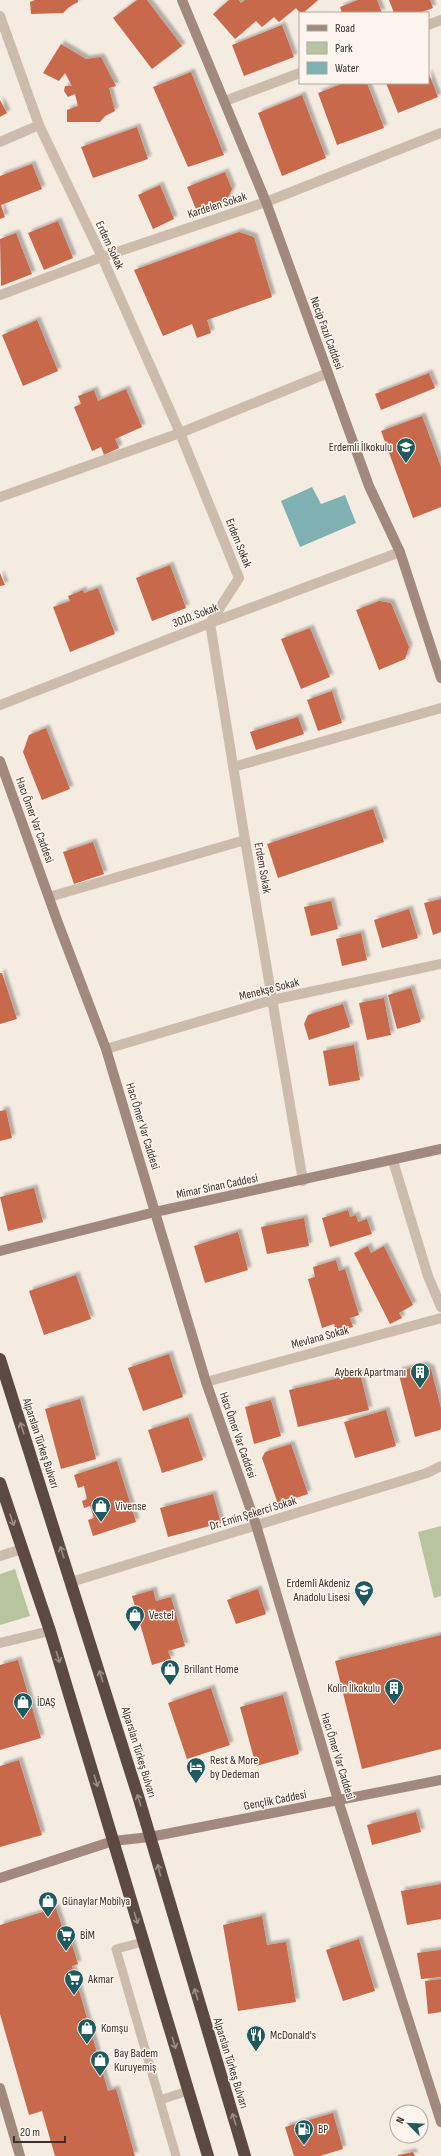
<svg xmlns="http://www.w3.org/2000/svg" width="441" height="2156" viewBox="0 0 441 2156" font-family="'Sofia Sans Condensed',sans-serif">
<defs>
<filter id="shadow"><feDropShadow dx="3.5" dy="-3.5" stdDeviation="1" flood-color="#0004"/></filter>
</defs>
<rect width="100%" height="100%" fill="#f4ebe1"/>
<path fill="#b8c4a0" d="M 441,1526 L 441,1596 L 434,1598 L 418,1532 Z
M 15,1569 L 30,1616 L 0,1625 L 0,1574 Z"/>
<path fill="#7fb0b2" d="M 312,487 L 321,504 L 345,495 L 356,523 L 300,547 L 281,501 Z"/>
<path fill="#c8694b" filter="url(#shadow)" d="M 35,0 L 78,0 L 78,2 L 69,7 L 63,13 L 31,14 L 30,2 Z
M 137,0 L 147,0 L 182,46 L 152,69 L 113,18 Z
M 229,0 L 239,0 L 241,3 L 245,0 L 318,0 L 303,13 L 300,13 L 296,8 L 279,22 L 274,17 L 262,27 L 256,21 L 235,39 L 213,14 Z
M 358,0 L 377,0 L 382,13 L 342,13 L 340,7 Z
M 389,0 L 430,0 L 433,8 L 419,13 L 394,13 Z
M 282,25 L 294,57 L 244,76 L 232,45 Z
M 61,44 L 86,59 L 101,57 L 116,86 L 109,88 L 115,111 L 105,116 L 100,122 L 67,122 L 67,110 L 78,106 L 75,94 L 68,97 L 64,91 L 65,86 L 72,86 L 65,73 L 59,81 L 43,73 Z
M 191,72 L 224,155 L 188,167 L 153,87 Z
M 428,72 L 438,97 L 398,113 L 386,83 L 428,83 Z
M 344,83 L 367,83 L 384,128 L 337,145 L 318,93 Z
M 302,95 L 326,158 L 282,176 L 258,113 Z
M 0,100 L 7,113 L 0,117 Z
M 137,127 L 148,159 L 93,178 L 81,147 Z
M 32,164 L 42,189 L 1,205 L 5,217 L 0,219 L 0,176 Z
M 225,172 L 232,189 L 227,200 L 197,212 L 187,187 Z
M 160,185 L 174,219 L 153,229 L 138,195 Z
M 58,221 L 73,258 L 44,270 L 28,233 Z
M 239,232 L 254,237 L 272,297 L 207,320 L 211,333 L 197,338 L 192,324 L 163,336 L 134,270 Z
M 16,233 L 32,274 L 1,286 L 0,239 Z
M 37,320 L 58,371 L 23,386 L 2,335 Z
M 429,373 L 435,388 L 381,410 L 375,394 Z
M 126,389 L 142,427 L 115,439 L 119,448 L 104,455 L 101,447 L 92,451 L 74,407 L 81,404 L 78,396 L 94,390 L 98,401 Z
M 422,416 L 441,467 L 441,507 L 413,518 L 381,431 Z
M 170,565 L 186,608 L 152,621 L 136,578 Z
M 0,573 L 5,585 L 0,586 Z
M 98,588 L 115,634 L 70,652 L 53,607 L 70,601 L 68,596 L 83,590 L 84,593 Z
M 379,601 L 391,603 L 409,647 L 405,659 L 379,670 L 356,610 Z
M 310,628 L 330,677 L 301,689 L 281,639 Z
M 332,691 L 342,723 L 318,731 L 307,700 Z
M 298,717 L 304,734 L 256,750 L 250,732 Z
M 46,728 L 70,789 L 42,800 L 23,752 L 29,735 Z
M 373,809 L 384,842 L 278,878 L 267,844 Z
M 93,842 L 104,874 L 74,884 L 63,852 Z
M 441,899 L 441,932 L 433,935 L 424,903 Z
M 331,901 L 338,929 L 311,936 L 304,907 Z
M 409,909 L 418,938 L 382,948 L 374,920 Z
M 361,933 L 367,960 L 342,966 L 336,939 Z
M 0,973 L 2,973 L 17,1019 L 0,1024 Z
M 411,988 L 421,1022 L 397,1029 L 388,995 Z
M 384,998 L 391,1035 L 367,1040 L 359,1003 Z
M 343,1004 L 350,1027 L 309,1040 L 304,1024 L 308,1015 Z
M 354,1045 L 360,1080 L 329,1086 L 323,1051 Z
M 6,1110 L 12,1138 L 0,1141 L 0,1111 Z
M 34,1188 L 43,1222 L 8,1231 L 0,1197 Z
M 348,1210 L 350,1217 L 356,1215 L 358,1222 L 367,1219 L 372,1234 L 330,1247 L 322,1218 Z
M 304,1218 L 309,1246 L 267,1254 L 261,1227 Z
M 238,1232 L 248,1270 L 205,1283 L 194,1246 Z
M 368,1246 L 371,1253 L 384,1246 L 413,1305 L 399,1313 L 402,1318 L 390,1324 L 354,1253 Z
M 336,1260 L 339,1271 L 345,1269 L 359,1315 L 350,1318 L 353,1327 L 336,1332 L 334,1324 L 322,1328 L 308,1279 L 315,1277 L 313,1267 Z
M 76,1275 L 91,1319 L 44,1335 L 29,1291 Z
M 169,1354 L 183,1397 L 143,1411 L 128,1368 Z
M 423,1365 L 431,1369 L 441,1408 L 441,1428 L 440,1430 L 415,1437 L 398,1371 Z
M 360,1373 L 369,1410 L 298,1427 L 289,1390 Z
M 80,1399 L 96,1459 L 61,1469 L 45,1409 Z
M 271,1400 L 281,1436 L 254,1444 L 245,1407 Z
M 386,1410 L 396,1446 L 355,1458 L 344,1422 Z
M 188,1417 L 203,1460 L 162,1473 L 148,1430 Z
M 291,1444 L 308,1494 L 278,1504 L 262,1458 L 265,1452 Z
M 117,1461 L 136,1522 L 93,1536 L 88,1520 L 94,1518 L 90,1506 L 84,1508 L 82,1501 L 87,1499 L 84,1486 L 78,1488 L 74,1475 Z
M 213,1494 L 221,1523 L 168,1537 L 160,1508 Z
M 258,1589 L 266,1614 L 236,1624 L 227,1600 Z
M 153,1590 L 156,1601 L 171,1597 L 185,1646 L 168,1651 L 171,1659 L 152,1665 L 132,1596 Z
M 441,1635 L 441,1749 L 362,1769 L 335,1661 Z
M 18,1660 L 41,1738 L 0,1750 L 0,1665 Z
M 211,1688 L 230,1745 L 187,1759 L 168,1703 Z
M 283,1695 L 299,1754 L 256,1766 L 240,1707 Z
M 19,1760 L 42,1835 L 0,1847 L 0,1766 Z
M 416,1812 L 421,1832 L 372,1845 L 367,1825 Z
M 441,1884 L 441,1919 L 407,1925 L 401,1891 Z
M 56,1908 L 66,1939 L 70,1938 L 78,1964 L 72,1966 L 108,2091 L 116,2089 L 135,2156 L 55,2156 L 42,2111 L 29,2115 L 0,2014 L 0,1925 Z
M 262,1916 L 267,1945 L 286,1942 L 296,2002 L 238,2011 L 223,1925 Z
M 359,1939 L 375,1991 L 343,2001 L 326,1950 Z
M 441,1950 L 441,1977 L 421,1979 L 417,1953 Z
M 441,1979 L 441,2012 L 428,2014 L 425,1981 Z
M 333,2113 L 343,2149 L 320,2156 L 294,2156 L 285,2127 Z
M 413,2152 L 415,2156 L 398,2156 L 398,2155 Z"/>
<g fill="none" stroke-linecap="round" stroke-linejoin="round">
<path stroke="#cdbbac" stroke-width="9" d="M 143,1942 L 116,1949 L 176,2156
M 160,2100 L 188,2091"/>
<path stroke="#cdbbac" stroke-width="10" d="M 0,16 L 39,125 L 102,257 L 180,433 L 239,578 L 210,623 L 245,840 L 303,1181
M 428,25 L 441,20
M 225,101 L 300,73
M 0,142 L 39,125
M 0,295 L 102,257 L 266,202 L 441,133
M 0,497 L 180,433 L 328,373
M 0,705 L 210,623 L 400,552
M 233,767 L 441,708
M 49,897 L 245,840
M 106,1049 L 272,1000 L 441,964
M 393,1161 L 428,1276 L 441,1307
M 206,1382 L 441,1318
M 0,1556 L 22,1549
M 71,1582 L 427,1473 L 441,1466
M 0,1643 L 50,1631"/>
<path stroke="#a18a7d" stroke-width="10" d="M 182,0 L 266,202 L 369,486 L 400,552 L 441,678
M 0,761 L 58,923 L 106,1049 L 206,1382 L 256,1525 L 338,1800 L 441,2122
M 0,1251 L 155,1212 L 441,1149
M 0,1878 L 113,1841 L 150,1837 L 441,1780
M 0,2088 L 20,2156"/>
<path stroke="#5c4a42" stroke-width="12" d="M 0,1359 L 139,1799 L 245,2156
M 0,1483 L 50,1631 L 208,2156"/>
</g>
<defs><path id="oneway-shaft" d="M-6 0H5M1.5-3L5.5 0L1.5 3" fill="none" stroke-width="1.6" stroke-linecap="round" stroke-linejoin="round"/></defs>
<g stroke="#9c8e87">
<use href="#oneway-shaft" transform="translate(22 1428) rotate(-108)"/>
<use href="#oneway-shaft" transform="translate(12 1520) rotate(71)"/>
<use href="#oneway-shaft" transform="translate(62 1552) rotate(-108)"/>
<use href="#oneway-shaft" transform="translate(58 1657) rotate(73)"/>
<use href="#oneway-shaft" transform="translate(101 1676) rotate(-107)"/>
<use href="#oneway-shaft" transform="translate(96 1781) rotate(73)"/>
<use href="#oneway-shaft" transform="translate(139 1800) rotate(-107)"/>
<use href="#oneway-shaft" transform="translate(159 1870) rotate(-105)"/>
<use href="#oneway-shaft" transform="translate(136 1918) rotate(73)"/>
<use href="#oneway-shaft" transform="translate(196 1994) rotate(-107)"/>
<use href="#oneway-shaft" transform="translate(174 2043) rotate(73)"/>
<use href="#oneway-shaft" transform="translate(234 2119) rotate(-107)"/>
</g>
<defs>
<symbol id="school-pin" viewBox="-11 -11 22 30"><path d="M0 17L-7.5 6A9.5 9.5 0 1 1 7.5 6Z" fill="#1f5a5e" stroke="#fbf5ee"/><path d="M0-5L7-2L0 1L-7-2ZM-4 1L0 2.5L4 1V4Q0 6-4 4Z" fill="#fff"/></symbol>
<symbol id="building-pin" viewBox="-11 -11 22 30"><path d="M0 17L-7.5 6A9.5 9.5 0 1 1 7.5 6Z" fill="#1f5a5e" stroke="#fbf5ee"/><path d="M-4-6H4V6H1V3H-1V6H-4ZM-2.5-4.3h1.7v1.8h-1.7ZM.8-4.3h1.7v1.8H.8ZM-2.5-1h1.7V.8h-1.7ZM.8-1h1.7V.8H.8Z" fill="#fff"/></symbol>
<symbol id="shop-pin" viewBox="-11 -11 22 30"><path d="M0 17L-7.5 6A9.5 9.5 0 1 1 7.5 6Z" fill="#1f5a5e" stroke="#fbf5ee"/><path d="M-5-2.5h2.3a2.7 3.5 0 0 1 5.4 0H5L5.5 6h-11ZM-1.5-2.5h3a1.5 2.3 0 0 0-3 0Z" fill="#fff"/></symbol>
<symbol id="hotel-pin" viewBox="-11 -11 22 30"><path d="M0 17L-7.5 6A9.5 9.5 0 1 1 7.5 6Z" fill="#1f5a5e" stroke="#fbf5ee"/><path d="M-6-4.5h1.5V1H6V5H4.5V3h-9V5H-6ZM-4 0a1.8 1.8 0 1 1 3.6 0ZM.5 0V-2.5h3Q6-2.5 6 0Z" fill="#fff"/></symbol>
<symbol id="supermarket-pin" viewBox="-11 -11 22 30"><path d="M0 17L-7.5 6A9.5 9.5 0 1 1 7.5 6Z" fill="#1f5a5e" stroke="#fbf5ee"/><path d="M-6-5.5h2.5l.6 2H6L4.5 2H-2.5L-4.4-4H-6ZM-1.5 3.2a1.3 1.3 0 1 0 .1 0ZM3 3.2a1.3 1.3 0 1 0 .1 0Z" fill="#fff"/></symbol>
<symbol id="restaurant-pin" viewBox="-11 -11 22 30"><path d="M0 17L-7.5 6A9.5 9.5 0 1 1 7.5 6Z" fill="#1f5a5e" stroke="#fbf5ee"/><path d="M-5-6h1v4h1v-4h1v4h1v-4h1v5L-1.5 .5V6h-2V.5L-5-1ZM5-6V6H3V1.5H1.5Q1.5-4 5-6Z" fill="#fff"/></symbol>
<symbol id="fuel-pin" viewBox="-11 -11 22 30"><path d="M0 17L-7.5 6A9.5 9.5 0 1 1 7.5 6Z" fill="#1f5a5e" stroke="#fbf5ee"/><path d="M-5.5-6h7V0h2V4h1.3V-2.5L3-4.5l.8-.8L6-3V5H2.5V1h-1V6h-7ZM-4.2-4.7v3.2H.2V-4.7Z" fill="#fff"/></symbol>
</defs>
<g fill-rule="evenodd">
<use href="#school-pin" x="395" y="436" width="22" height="30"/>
<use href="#building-pin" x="409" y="1361" width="22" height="30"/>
<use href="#shop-pin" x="90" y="1495" width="22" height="30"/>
<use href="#school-pin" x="353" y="1579" width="22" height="30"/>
<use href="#shop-pin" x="124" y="1604" width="22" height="30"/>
<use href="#shop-pin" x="159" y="1658" width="22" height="30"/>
<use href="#building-pin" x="383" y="1677" width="22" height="30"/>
<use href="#shop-pin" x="12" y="1691" width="22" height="30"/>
<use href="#hotel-pin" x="185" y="1756" width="22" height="30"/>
<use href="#shop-pin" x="37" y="1890" width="22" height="30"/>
<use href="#supermarket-pin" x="55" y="1924" width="22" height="30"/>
<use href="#supermarket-pin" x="63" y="1968" width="22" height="30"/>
<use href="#shop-pin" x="76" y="2017" width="22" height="30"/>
<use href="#restaurant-pin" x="245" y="2024" width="22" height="30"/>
<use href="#shop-pin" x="89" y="2049" width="22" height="30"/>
<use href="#fuel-pin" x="293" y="2118" width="22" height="30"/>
</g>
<g text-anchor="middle" stroke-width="3" stroke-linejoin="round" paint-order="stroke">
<g font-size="12" fill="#3b302b" stroke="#fbf5ee">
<text transform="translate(217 205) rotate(-18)" y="4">Kardelen Sokak</text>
<text transform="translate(110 245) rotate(65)" y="4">Erdem Sokak</text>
<text transform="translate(327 333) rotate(70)" y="4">Necip Fazıl Caddesi</text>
<text transform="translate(239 543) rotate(68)" y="4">Erdem Sokak</text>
<text transform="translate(195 615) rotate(-21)" y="4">3010. Sokak</text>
<text transform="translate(35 820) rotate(70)" y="4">Hacı Ömer Var Caddesi</text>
<text transform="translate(263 868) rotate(80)" y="4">Erdem Sokak</text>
<text transform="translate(269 989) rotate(-14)" y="4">Menekşe Sokak</text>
<text transform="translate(143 1126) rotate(73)" y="4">Hacı Ömer Var Caddesi</text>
<text transform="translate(217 1186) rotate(-12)" y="4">Mimar Sinan Caddesi</text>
<text transform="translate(320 1337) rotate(-15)" y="4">Mevlana Sokak</text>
<text transform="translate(238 1435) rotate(71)" y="4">Hacı Ömer Var Caddesi</text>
<text transform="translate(41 1443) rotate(72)" y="4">Alparslan Türkeş Bulvarı</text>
<text transform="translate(253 1513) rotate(-17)" y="4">Dr. Emin Şekerci Sokak</text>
<text transform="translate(139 1752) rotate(73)" y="4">Alparslan Türkeş Bulvarı</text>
<text transform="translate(338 1756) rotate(73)" y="4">Hacı Ömer Var Caddesi</text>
<text transform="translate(275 1800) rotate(-11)" y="4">Gençlik Caddesi</text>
<text transform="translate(231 2063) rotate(73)" y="4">Alparslan Türkeş Bulvarı</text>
</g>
<g font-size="12" fill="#3b302b" stroke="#fbf5ee" text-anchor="start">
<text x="392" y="451" text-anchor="end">Erdemli İlkokulu</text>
<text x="406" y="1376" text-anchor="end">Ayberk Apartmanı</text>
<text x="115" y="1510">Vivense</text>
<text x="350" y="1587" text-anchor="end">Erdemli Akdeniz<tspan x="350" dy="14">Anadolu Lisesi</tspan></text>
<text x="149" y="1619">Vestel</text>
<text x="184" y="1673">Brillant Home</text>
<text x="380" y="1692" text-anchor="end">Kolin İlkokulu</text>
<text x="37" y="1706">İDAŞ</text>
<text x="210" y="1764">Rest &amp; More<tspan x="210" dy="14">by Dedeman</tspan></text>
<text x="62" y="1905">Günaylar Mobilya</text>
<text x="80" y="1939">BİM</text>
<text x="88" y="1983">Akmar</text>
<text x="101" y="2032">Komşu</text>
<text x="270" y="2039">McDonald's</text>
<text x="114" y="2057">Bay Badem<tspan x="114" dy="14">Kuruyemiş</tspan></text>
<text x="318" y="2133">BP</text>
</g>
</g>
<rect x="299" y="12" width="130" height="72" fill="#fbf5ee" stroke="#aea6a0"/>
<rect x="307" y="25" width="20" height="6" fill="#a18a7d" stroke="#aea6a0"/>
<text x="335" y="32" font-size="12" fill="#3b302b">Road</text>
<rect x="307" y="42" width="20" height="12" fill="#b8c4a0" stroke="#aea6a0"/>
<text x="335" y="52" font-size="12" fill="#3b302b">Park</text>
<rect x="307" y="62" width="20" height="12" fill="#7fb0b2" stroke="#aea6a0"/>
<text x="335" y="72" font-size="12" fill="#3b302b">Water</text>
<g transform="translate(409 2124) rotate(294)"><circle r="19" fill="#fbf5ee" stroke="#aea6a0"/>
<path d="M0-3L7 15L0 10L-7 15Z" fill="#1f5a5e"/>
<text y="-6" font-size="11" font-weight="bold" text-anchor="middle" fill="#3b302b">N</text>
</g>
<path d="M14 2136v6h51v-6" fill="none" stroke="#3b302b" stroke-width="2"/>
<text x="20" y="2136" font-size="12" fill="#3b302b" stroke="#fbf5ee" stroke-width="3" paint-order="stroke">20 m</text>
</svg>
